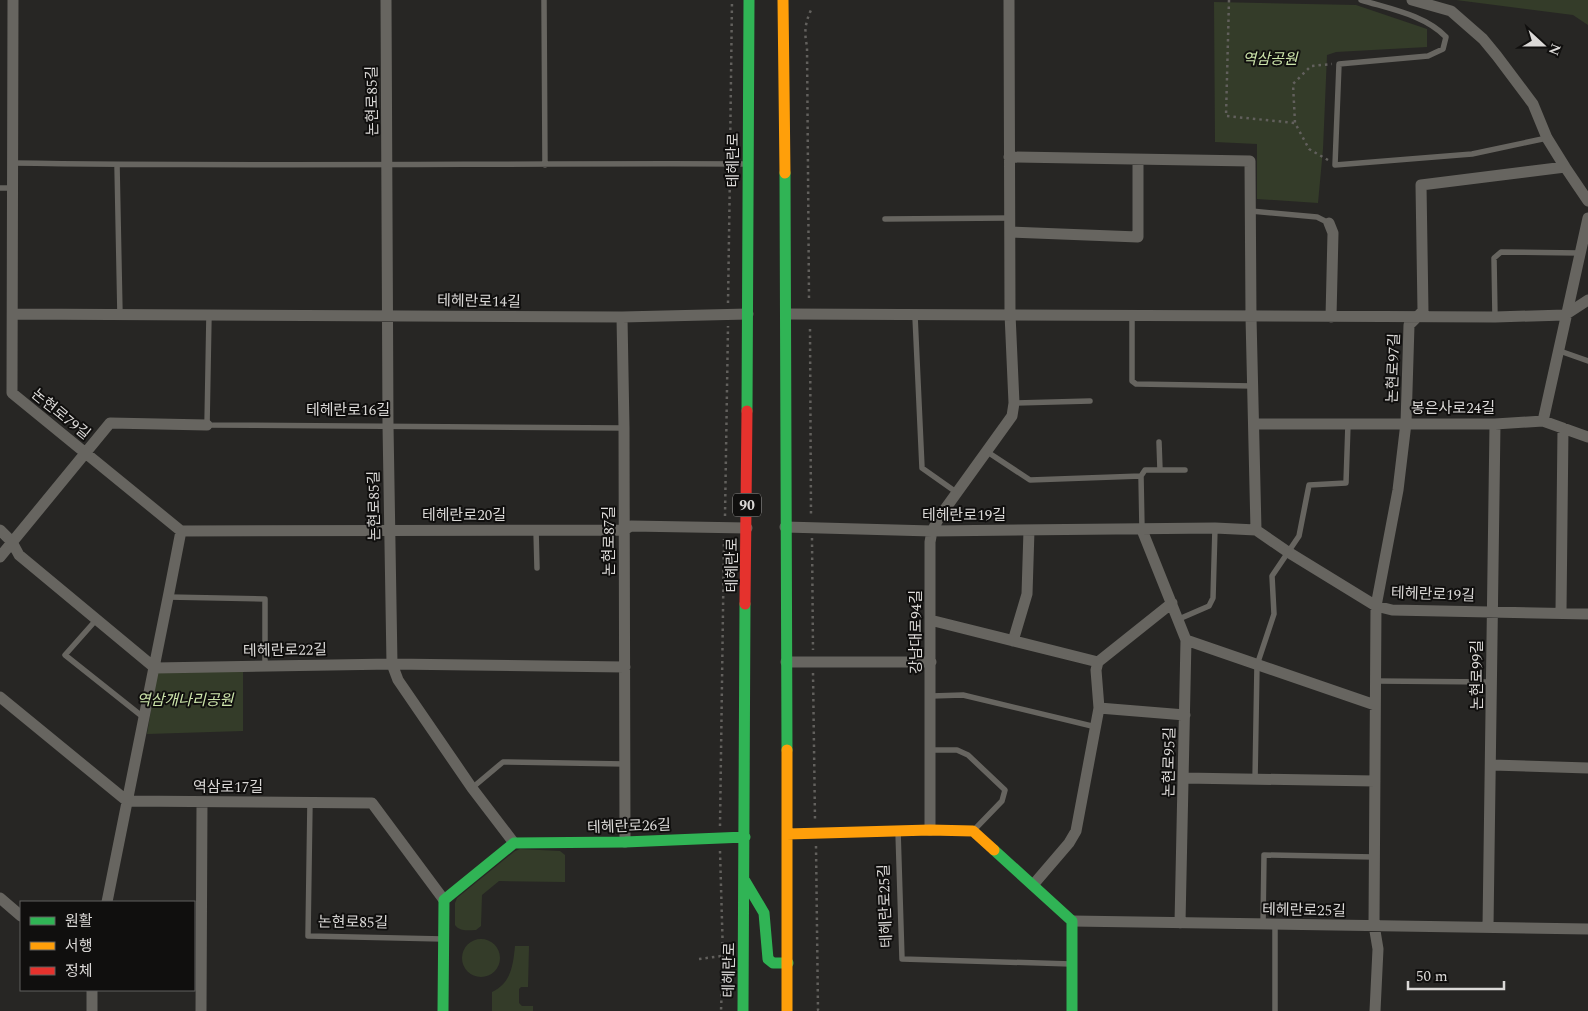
<svg xmlns="http://www.w3.org/2000/svg" width="1588" height="1011" viewBox="0 0 1588 1011" font-family="Spectral,'Noto Sans KR',serif">
<rect width="100%" height="100%" fill="#272624"/>
<path fill="#343c29" d="M 1456,0 L 1588,0 L 1588,25 L 1573,15 Z
M 1214,2 L 1356,5 L 1427,29 L 1427,47 L 1336,52 L 1327,55 L 1323,149 L 1318,203 L 1257,199 L 1257,144 L 1215,142 Z
M 158,668 L 243,668 L 243,731 L 147,734 Z
M 520,849 L 560,851 L 565,855 L 565,882 L 499,881 L 482,895 L 481,926 L 476,930 C 468,930 460,932 455,925 L 455,903 L 457,898 L 515,851 Z
M462 958a19 19 0 1 1 38 0a19 19 0 1 1-38 0Z
M 515,946 L 529,946 L 528,987 L 521,987 L 519,989 L 519,1003 L 522,1006 L 533,1006 L 533,1011 L 492,1011 L 492,992 C 511,983 513,966 515,946 Z"/>
<g fill="none" stroke-linecap="round" stroke-linejoin="round">
<path stroke="#62605d" stroke-width="2.5" stroke-dasharray="2.5 4" stroke-linecap="butt" d="M 1229,0 L 1226,116 L 1295,123
M 730,156 L 732,0
M 1328,160 L 1309,149 L 1295,123 L 1293,84 L 1311,66 L 1332,64
M 809,298 L 807,46 C 804,33 805,23 811,10
M 728,303 L 730,171
M 810,329 L 811,515
M 725,516 L 728,326
M 812,538 L 813,650
M 813,673 L 815,820
M 720,826 L 724,539
M 816,846 L 818,1010 L 819,1011
M 720,851 L 723,956 L 721,1011
M 699,959 L 729,955"/>
<path stroke="#676560" stroke-width="5.5" d="M 544,0 L 545,165
M 1361,0 C 1390,9 1425,15 1446,37 L 1443,49 L 1428,56 L 1339,64 L 1335,165 L 1472,154 L 1547,138
M 12,163 C 257,167 502,163 747,164
M 117,165 L 120,315
M 0,188 L 12,188
M 1251,211 L 1317,217 L 1329,223
M 885,219 L 1010,218
M 209,315 L 207,425 L 624,428
M 915,316 L 922,468 L 956,492
M 1132,316 L 1132,381 L 1136,384 L 1253,386
M 1495,317 L 1494,258 L 1501,252 L 1579,253
M 1557,350 L 1588,361
M 1014,403 L 1090,401
M 1159,442 L 1160,470
M 986,451 L 1030,480 L 1141,476
M 1142,529 L 1141,476 L 1145,470 L 1185,470
M 536,530 L 537,568
M 168,597 L 265,599 L 265,665
M 1179,619 L 1209,606 L 1213,598 L 1215,528
M 96,620 L 65,655 L 143,717
M 1376,681 L 1492,682
M 931,696 L 963,695 L 1096,727
M 930,750 L 957,750 L 968,755 L 1005,790 L 1002,801 L 974,830
M 1255,780 L 1257,665 L 1274,614 L 1272,576 L 1299,536 L 1309,485 L 1346,483 L 1348,424
M 472,788 L 503,762 L 625,764
M 310,802 L 308,936 L 443,939
M 898,831 L 902,959 L 1071,964
M 1263,924 L 1264,855 L 1374,857
M 1275,1011 L 1275,924"/>
<path stroke="#676560" stroke-width="11" d="M 13,0 L 12,393 L 181,531
M 386,0 L 388,425 L 392,664 L 398,680 L 472,788 L 514,843
M 1412,0 L 1451,11 L 1483,39 L 1497,56 L 1533,104 L 1547,138 L 1565,167
M 1009,157 L 1250,161 L 1251,317 L 1256,530
M 1329,223 L 1333,233 L 1331,317
M 1010,232 L 1138,237 L 1138,160
M 13,314 L 622,317 L 748,314
M 786,314 L 1495,317 L 1565,315 L 1588,300
M 622,317 L 624,428 L 625,842
M 1543,421 L 1588,218
M 1254,424 L 1495,424 L 1543,421 L 1588,437
M 785,527 L 932,531 L 1215,528 L 1256,530 L 1288,552 L 1376,606 L 1392,610 L 1588,614
M 0,530 L 12,542 L 19,555 L 155,668 L 392,664 L 625,667
M 1142,530 L 1186,640 L 1180,923
M 181,531 L 624,530 L 631,526 L 747,528
M 0,557 L 110,423 L 207,425
M 1561,612 L 1563,428
M 930,620 L 1098,662
M 1186,640 L 1375,705
M 1013,641 L 1027,594 L 1029,530
M 786,662 L 931,662
M 1098,662 L 1172,603
M 0,697 L 127,801 L 372,803 L 444,900
M 1099,708 L 1185,715
M 1492,765 L 1588,768
M 1184,778 L 1375,781
M 930,830 L 930,542 L 932,531 L 940,516 L 1012,416 L 1014,403 L 1010,314 L 1009,0
M 1033,885 L 1069,843 L 1076,831 L 1099,708 L 1096,670 L 1098,662
M 0,898 L 21,916
M 107,902 C 132,779 157,655 181,531
M 1072,921 L 1588,929
M 1488,927 L 1495,424
M 92,990 L 92,1011
M 201,1011 L 202,802
M 1375,1011 L 1378,949 L 1374,925 L 1376,606 L 1398,490 L 1406,423 L 1409,325 L 1423,311 L 1421,185 L 1565,167 L 1588,201"/>
<path stroke="#30b455" stroke-width="11" d="M 785,173 L 787,750
M 747,411 L 749,0
M 994,850 L 1072,921 L 1072,1011
M 745,881 L 764,913 L 768,959 L 773,963 L 788,963
M 443,1011 L 444,900 L 514,843 L 625,842 L 745,837
M 743,1011 L 745,604"/>
<path stroke="#ff9f0a" stroke-width="11" d="M 783,0 L 785,173
M 787,750 L 787,1011
M 787,834 L 930,830 L 973,831 L 994,850"/>
<path stroke="#e5322d" stroke-width="11" d="M 745,604 L 747,411"/>
</g>
<g text-anchor="middle" stroke-width="4" stroke-linejoin="round" paint-order="stroke">
<rect fill="#100f0e" stroke="#9e9c9b" stroke-width="1" x="733" y="493.5" width="28" height="23" rx="4"/>
<g font-size="14" font-weight="bold" fill="#dbd9d7">
<text x="747" y="510">90</text>
</g>
<g font-size="15" font-style="italic" fill="#cde5ab" stroke="#100f0e">
<text x="1270" y="64">역삼공원</text>
<text x="185" y="705">역삼개나리공원</text>
</g>
<g font-size="15" fill="#dbd9d7" stroke="#100f0e">
<text transform="translate(372 101) rotate(-91)" y="5">논현로85길</text>
<text transform="translate(733 160) rotate(-90)" y="5">테헤란로</text>
<text transform="translate(479 301) rotate(1)" y="5">테헤란로14길</text>
<text transform="translate(1393 368) rotate(-88)" y="5">논현로97길</text>
<text x="1453" y="413">봉은사로24길</text>
<text x="348" y="415">테헤란로16길</text>
<text transform="translate(61 414) rotate(39)" y="5">논현로79길</text>
<text transform="translate(374 506) rotate(-91)" y="5">논현로85길</text>
<text x="464" y="520">테헤란로20길</text>
<text x="964" y="520">테헤란로19길</text>
<text transform="translate(609 541) rotate(-90)" y="5">논현로87길</text>
<text transform="translate(732 565) rotate(-90)" y="5">테헤란로</text>
<text transform="translate(1433 594) rotate(2)" y="5">테헤란로19길</text>
<text transform="translate(916 632) rotate(-90)" y="5">강남대로94길</text>
<text transform="translate(285 650) rotate(-1)" y="5">테헤란로22길</text>
<text transform="translate(1477 675) rotate(-90)" y="5">논현로99길</text>
<text transform="translate(1169 762) rotate(-89)" y="5">논현로95길</text>
<text x="228" y="792">역삼로17길</text>
<text transform="translate(629 826) rotate(-2)" y="5">테헤란로26길</text>
<text transform="translate(885 906) rotate(-92)" y="5">테헤란로25길</text>
<text transform="translate(1304 910) rotate(1)" y="5">테헤란로25길</text>
<text transform="translate(353 922) rotate(1)" y="5">논현로85길</text>
<text transform="translate(729 970) rotate(-89)" y="5">테헤란로</text>
</g>
</g>
<rect x="20" y="901" width="175" height="90" fill="#100f0e" stroke="#61605e"/>
<rect x="30" y="917" width="25" height="8" fill="#30b455" stroke="#61605e"/>
<text x="65" y="926" font-size="15" fill="#dbd9d7">원활</text>
<rect x="30" y="942" width="25" height="8" fill="#ff9f0a" stroke="#61605e"/>
<text x="65" y="951" font-size="15" fill="#dbd9d7">서행</text>
<rect x="30" y="967" width="25" height="8" fill="#e5322d" stroke="#61605e"/>
<text x="65" y="976" font-size="15" fill="#dbd9d7">정체</text>
<g transform="translate(1543 45) rotate(111)" stroke="#100f0e" stroke-width="4" paint-order="stroke">
<path d="M0-4L9 19L0 12L-9 19Z" fill="#dbd9d7"/>
<text y="-8" font-size="14" font-weight="bold" text-anchor="middle" fill="#dbd9d7">N</text>
</g>
<path d="M1408 981v8h96v-8" fill="none" stroke="#dbd9d7" stroke-width="2.5"/>
<text x="1416" y="981" font-size="15" fill="#dbd9d7" stroke="#100f0e" stroke-width="4" paint-order="stroke">50 m</text>
</svg>
